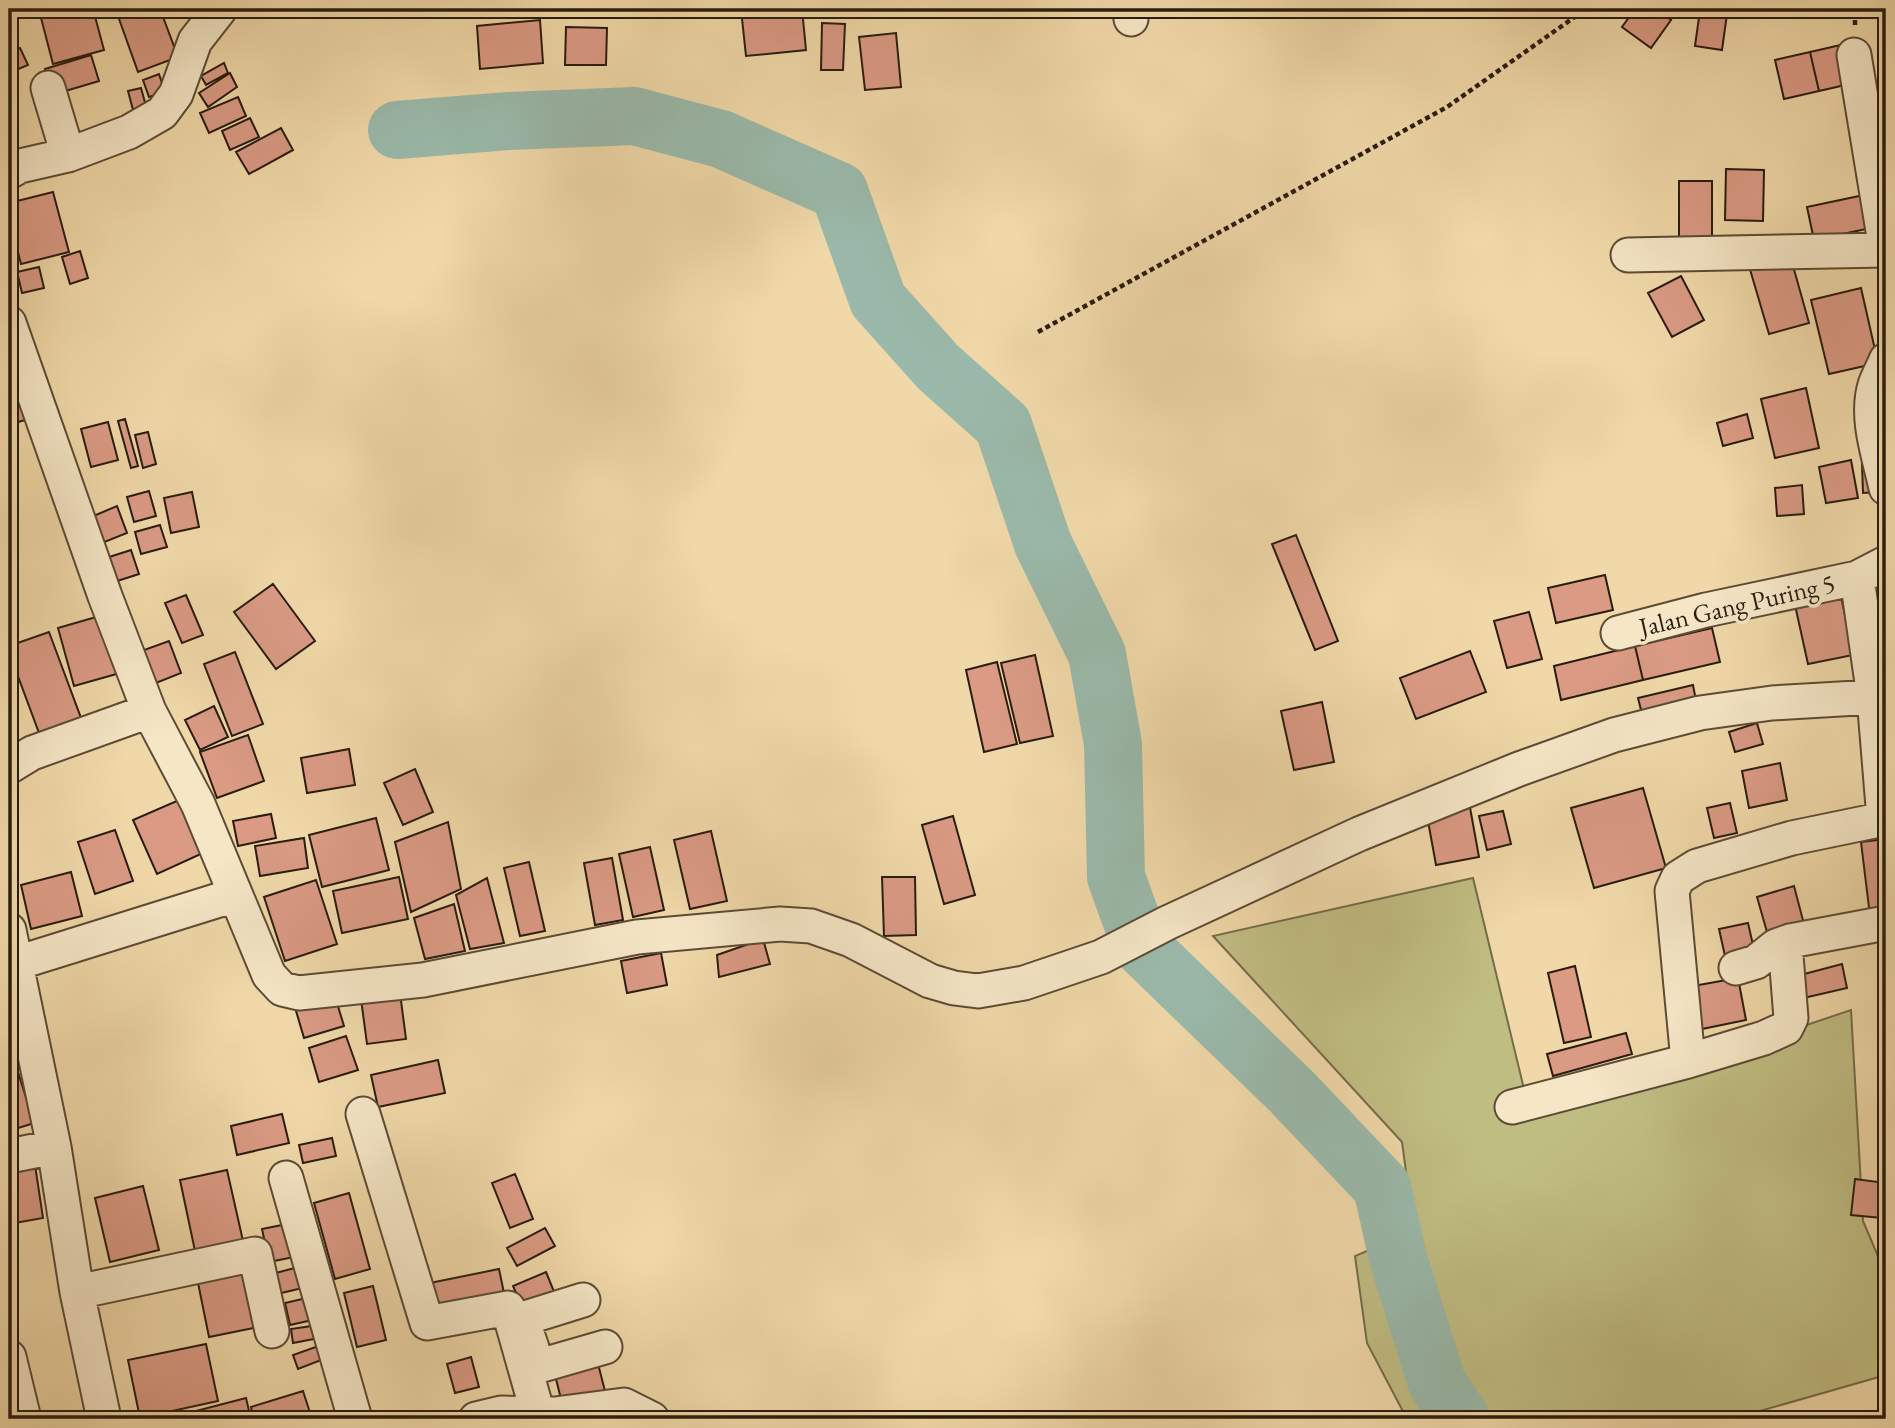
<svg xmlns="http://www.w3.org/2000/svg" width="1895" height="1428" viewBox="0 0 1895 1428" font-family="'EB Garamond',serif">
<rect width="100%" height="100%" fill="#f0d8a8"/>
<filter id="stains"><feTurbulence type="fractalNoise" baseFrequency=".00286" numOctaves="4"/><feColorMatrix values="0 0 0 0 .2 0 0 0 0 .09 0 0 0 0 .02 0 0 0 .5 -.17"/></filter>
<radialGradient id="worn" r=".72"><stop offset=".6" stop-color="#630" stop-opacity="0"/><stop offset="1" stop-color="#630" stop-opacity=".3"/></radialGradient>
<path fill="#c0bd83" stroke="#756c4a" stroke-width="2" d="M 1473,878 L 1531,1118 L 1851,1010 L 1863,1221 L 1886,1275 L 1886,1375 L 1732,1419 L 1407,1419 L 1367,1343 L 1355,1256 L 1414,1231 L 1402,1142 L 1213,936 Z"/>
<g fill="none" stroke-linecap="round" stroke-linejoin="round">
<path stroke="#9ab9aa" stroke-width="58" d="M 397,130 L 509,121 L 634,116 L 721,139 L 839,191 L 878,300 L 938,367 L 1003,425 L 1043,544 L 1097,654 L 1113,744 L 1116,877 L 1141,946 L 1292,1092 L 1382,1187 L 1398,1258 L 1437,1383 L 1461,1419"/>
</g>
<path fill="#da9a84" stroke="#2a1c10" stroke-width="2" d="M 60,9 L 93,9 L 104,50 L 53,64 L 40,14 Z
M 138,9 L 160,9 L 178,57 L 138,72 L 118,16 Z
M 663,9 L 704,9 L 704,15 L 663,15 Z
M 741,9 L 802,9 L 806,50 L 746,56 Z
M 1635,9 L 1655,9 L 1671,20 L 1651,48 L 1622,27 Z
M 1700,10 L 1727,14 L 1722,50 L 1695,46 Z
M 540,20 L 543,63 L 480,69 L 477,26 Z
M 822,23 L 845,24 L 843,70 L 821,70 Z
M 566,27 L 607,28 L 606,65 L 565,65 Z
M 896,33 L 901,87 L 865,90 L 859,37 Z
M 1845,44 L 1854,83 L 1819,91 L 1810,52 Z
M 20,48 L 28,65 L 9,73 L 9,52 Z
M 1810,52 L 1819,91 L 1784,99 L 1775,60 Z
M 91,55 L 99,81 L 52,95 L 45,69 Z
M 224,63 L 228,73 L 206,85 L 201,76 Z
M 230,73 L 237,87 L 208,107 L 199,93 Z
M 159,74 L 165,92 L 149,97 L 143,80 Z
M 141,88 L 146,106 L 133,110 L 128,91 Z
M 238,97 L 246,116 L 209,133 L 200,113 Z
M 250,118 L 259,137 L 230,150 L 222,131 Z
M 281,128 L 293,150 L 249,174 L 236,152 Z
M 10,131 L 20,159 L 9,163 L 9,132 Z
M 1726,169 L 1764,170 L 1763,221 L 1725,220 Z
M 1679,181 L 1712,181 L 1712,244 L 1679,244 Z
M 53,192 L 69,252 L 21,264 L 9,216 L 9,203 Z
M 1864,195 L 1871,228 L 1814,240 L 1807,207 Z
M 80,251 L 88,278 L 70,284 L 62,257 Z
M 1790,255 L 1809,323 L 1769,334 L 1749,266 Z
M 39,267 L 44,288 L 22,293 L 17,272 Z
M 1681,276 L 1704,320 L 1672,337 L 1648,293 Z
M 1861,288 L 1878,363 L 1829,374 L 1811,300 Z
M 1806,388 L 1819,448 L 1775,458 L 1761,399 Z
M 21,389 L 29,419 L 18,422 L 9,393 Z
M 1747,414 L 1753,438 L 1723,446 L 1717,423 Z
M 125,419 L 138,466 L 131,468 L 118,421 Z
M 108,422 L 118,460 L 91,467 L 81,429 Z
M 148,432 L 156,464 L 143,468 L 135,435 Z
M 1851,460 L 1858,498 L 1826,503 L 1819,467 Z
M 1878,463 L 1880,492 L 1863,493 L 1862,464 Z
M 1802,485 L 1804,514 L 1777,516 L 1775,488 Z
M 149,491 L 156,516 L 134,522 L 127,497 Z
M 192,492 L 199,527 L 171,533 L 164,498 Z
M 117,506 L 127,533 L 102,543 L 91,517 Z
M 160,525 L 167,547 L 141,554 L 135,532 Z
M 1296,535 L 1338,641 L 1315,650 L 1272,544 Z
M 131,550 L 139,574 L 111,583 L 103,559 Z
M 1879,573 L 1886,573 L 1886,619 L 1879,619 Z
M 1605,575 L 1613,610 L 1556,623 L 1548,588 Z
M 273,584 L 315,641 L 276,669 L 234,612 Z
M 1839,586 L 1853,655 L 1808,664 L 1793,596 Z
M 186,595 L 203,635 L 182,643 L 165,603 Z
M 1529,612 L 1542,659 L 1507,668 L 1494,621 Z
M 103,615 L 120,673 L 74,686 L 58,628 Z
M 1712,628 L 1720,662 L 1643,680 L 1635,646 Z
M 49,632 L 84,726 L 42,741 L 9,652 L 9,646 Z
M 169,641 L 181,673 L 156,683 L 144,650 Z
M 1635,646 L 1643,680 L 1561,700 L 1554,666 Z
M 1470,651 L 1486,692 L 1416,719 L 1400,678 Z
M 235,652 L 263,724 L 232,736 L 204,664 Z
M 1035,655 L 1053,736 L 1020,743 L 1001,663 Z
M 997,662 L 1017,744 L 984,752 L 966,670 Z
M 1693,685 L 1697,706 L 1643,718 L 1638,698 Z
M 1322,702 L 1334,762 L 1294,770 L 1281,711 Z
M 214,706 L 228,737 L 200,750 L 185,720 Z
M 1757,723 L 1763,744 L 1735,752 L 1729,732 Z
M 248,735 L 264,781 L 217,798 L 200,752 Z
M 349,749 L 355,785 L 307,793 L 301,758 Z
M 1780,763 L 1787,800 L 1749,808 L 1742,771 Z
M 415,769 L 433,812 L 403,825 L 384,783 Z
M 1643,788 L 1666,868 L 1594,888 L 1571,808 Z
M 179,800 L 203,853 L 157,874 L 133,820 Z
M 1469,802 L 1479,857 L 1436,865 L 1426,810 Z
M 1730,803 L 1737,833 L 1714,838 L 1707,808 Z
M 1503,811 L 1511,844 L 1487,850 L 1479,816 Z
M 271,814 L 276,838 L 238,846 L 233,821 Z
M 953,816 L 975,895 L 944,904 L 922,825 Z
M 376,818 L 389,870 L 322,887 L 309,835 Z
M 448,822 L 461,889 L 411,912 L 395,842 Z
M 115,830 L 133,881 L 95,894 L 78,842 Z
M 711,831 L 727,901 L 690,909 L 674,840 Z
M 304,838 L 308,868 L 260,876 L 255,846 Z
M 1886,839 L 1886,922 L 1871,924 L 1861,842 Z
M 650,847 L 664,910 L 633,917 L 619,854 Z
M 612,858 L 623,920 L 595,925 L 584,863 Z
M 529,862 L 545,931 L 520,936 L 504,868 Z
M 71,872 L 82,916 L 31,929 L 21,885 Z
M 399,877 L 408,919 L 342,933 L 333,891 Z
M 882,877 L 915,877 L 916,935 L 884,936 Z
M 487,878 L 504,943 L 470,949 L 456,895 Z
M 316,880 L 337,944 L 285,961 L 264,897 Z
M 1794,886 L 1805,928 L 1769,939 L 1757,897 Z
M 454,904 L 465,951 L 425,959 L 414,918 Z
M 1748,923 L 1756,958 L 1727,965 L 1719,929 Z
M 763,939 L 770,964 L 719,977 L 717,955 Z
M 661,953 L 667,985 L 627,993 L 621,961 Z
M 1842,964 L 1847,988 L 1799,999 L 1793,977 Z
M 1575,966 L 1591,1037 L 1564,1043 L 1548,973 Z
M 1738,978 L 1746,1020 L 1702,1029 L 1693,986 Z
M 334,993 L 344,1026 L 304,1038 L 294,1004 Z
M 400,993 L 406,1039 L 367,1044 L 361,999 Z
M 1626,1033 L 1632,1054 L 1553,1076 L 1547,1054 Z
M 346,1036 L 358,1070 L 319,1082 L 309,1048 Z
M 15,1051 L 20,1066 L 9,1070 L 9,1053 Z
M 438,1060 L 445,1093 L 378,1107 L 371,1075 Z
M 17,1069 L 34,1123 L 9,1131 L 9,1072 Z
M 282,1114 L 289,1143 L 237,1155 L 231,1126 Z
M 332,1138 L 336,1156 L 303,1163 L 299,1145 Z
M 35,1165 L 43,1218 L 9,1224 L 9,1169 Z
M 227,1170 L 243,1241 L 195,1251 L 180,1180 Z
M 515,1174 L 533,1219 L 510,1228 L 492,1183 Z
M 1855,1179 L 1886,1183 L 1882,1218 L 1851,1215 Z
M 143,1186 L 159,1250 L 110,1262 L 95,1198 Z
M 349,1193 L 370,1269 L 335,1279 L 314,1203 Z
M 287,1224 L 294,1257 L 269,1262 L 262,1229 Z
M 545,1228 L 555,1246 L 517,1266 L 507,1248 Z
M 244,1263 L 258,1327 L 209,1337 L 196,1273 Z
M 306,1265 L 311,1286 L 277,1294 L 272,1274 Z
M 499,1269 L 505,1298 L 437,1309 L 425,1284 Z
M 546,1272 L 557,1299 L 525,1313 L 513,1286 Z
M 373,1286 L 386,1340 L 357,1347 L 344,1293 Z
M 311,1297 L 317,1319 L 290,1325 L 285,1303 Z
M 312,1326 L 314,1339 L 293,1343 L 291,1329 Z
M 206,1344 L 218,1401 L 140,1418 L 128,1360 Z
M 324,1344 L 329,1357 L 298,1369 L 293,1355 Z
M 596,1356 L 605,1391 L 562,1403 L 553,1367 Z
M 471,1357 L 479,1387 L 455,1393 L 447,1364 Z
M 303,1391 L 312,1419 L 254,1419 L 251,1407 Z
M 246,1398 L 251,1419 L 198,1419 L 196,1411 Z
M 186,1412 L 188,1419 L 156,1419 L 155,1418 Z"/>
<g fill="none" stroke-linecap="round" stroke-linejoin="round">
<defs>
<path id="minor" d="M 1130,9 L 1131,19
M 1854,55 L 1886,249
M 48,88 L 68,155
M 9,172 L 20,166 L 68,155 L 129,132 L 162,113 L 176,94 L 195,41 L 220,9
M 1628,255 L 1886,250
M 9,323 L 105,596 L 149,711 L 198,804 L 269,975 L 282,989 L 299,993 L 423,980 L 637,937 L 780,924 L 811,926 L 851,940 L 930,981 L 954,988 L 978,991 L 1024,983 L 1101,957 L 1167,923 L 1359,834 L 1519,769 L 1614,735 L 1700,713 L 1772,703 L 1874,697
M 1886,360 C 1883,368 1878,376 1875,385 C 1865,417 1879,456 1886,488
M 1857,578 L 1874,697 L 1884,819 L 1886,819
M 1618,633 L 1706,610 L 1857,578 L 1886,563
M 9,767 L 32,753 L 149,711
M 9,930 L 54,1147 L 9,1156
M 17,963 L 235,895
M 1736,968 L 1756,962 L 1776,946 L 1790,941 L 1886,923
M 1688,1061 L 1672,891 L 1678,878 L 1697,866 L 1792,838 L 1884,819
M 1512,1107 L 1688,1061 L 1764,1038 L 1786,1028 L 1791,1018 L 1785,943
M 363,1114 L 427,1323 L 508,1308 L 538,1414
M 54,1147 L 77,1292 L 104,1419
M 286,1178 L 355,1419
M 77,1292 L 255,1254 L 272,1331
M 532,1348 L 522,1319 L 583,1300
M 9,1357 L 24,1419
M 539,1366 L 605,1347
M 476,1419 L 501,1413 L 555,1414 L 624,1405 L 652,1419"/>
</defs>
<use href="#minor" stroke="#5c4b36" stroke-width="37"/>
<path stroke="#2a1c10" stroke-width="4.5" stroke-dasharray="5 3.5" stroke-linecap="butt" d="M 1855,25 L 1855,9
M 1038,332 L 1447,107 L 1586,9
M 9,711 L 17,725"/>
<use href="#minor" stroke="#f5e6c6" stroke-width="33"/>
</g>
<g text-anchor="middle" stroke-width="7" stroke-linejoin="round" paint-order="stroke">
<g font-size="26" fill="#2a1c10" stroke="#f5e6c6">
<text transform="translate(1737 605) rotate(-13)" y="9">Jalan Gang Puring 5</text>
</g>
</g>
<rect width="1895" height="1428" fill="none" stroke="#f0d8a8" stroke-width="35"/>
<rect x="10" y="10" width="1874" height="1407" fill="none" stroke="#2a1c10" stroke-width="3.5"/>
<rect x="18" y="18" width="1860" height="1393" fill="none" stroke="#2a1c10" stroke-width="2"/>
<rect width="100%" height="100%" filter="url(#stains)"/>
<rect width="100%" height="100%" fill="url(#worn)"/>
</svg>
